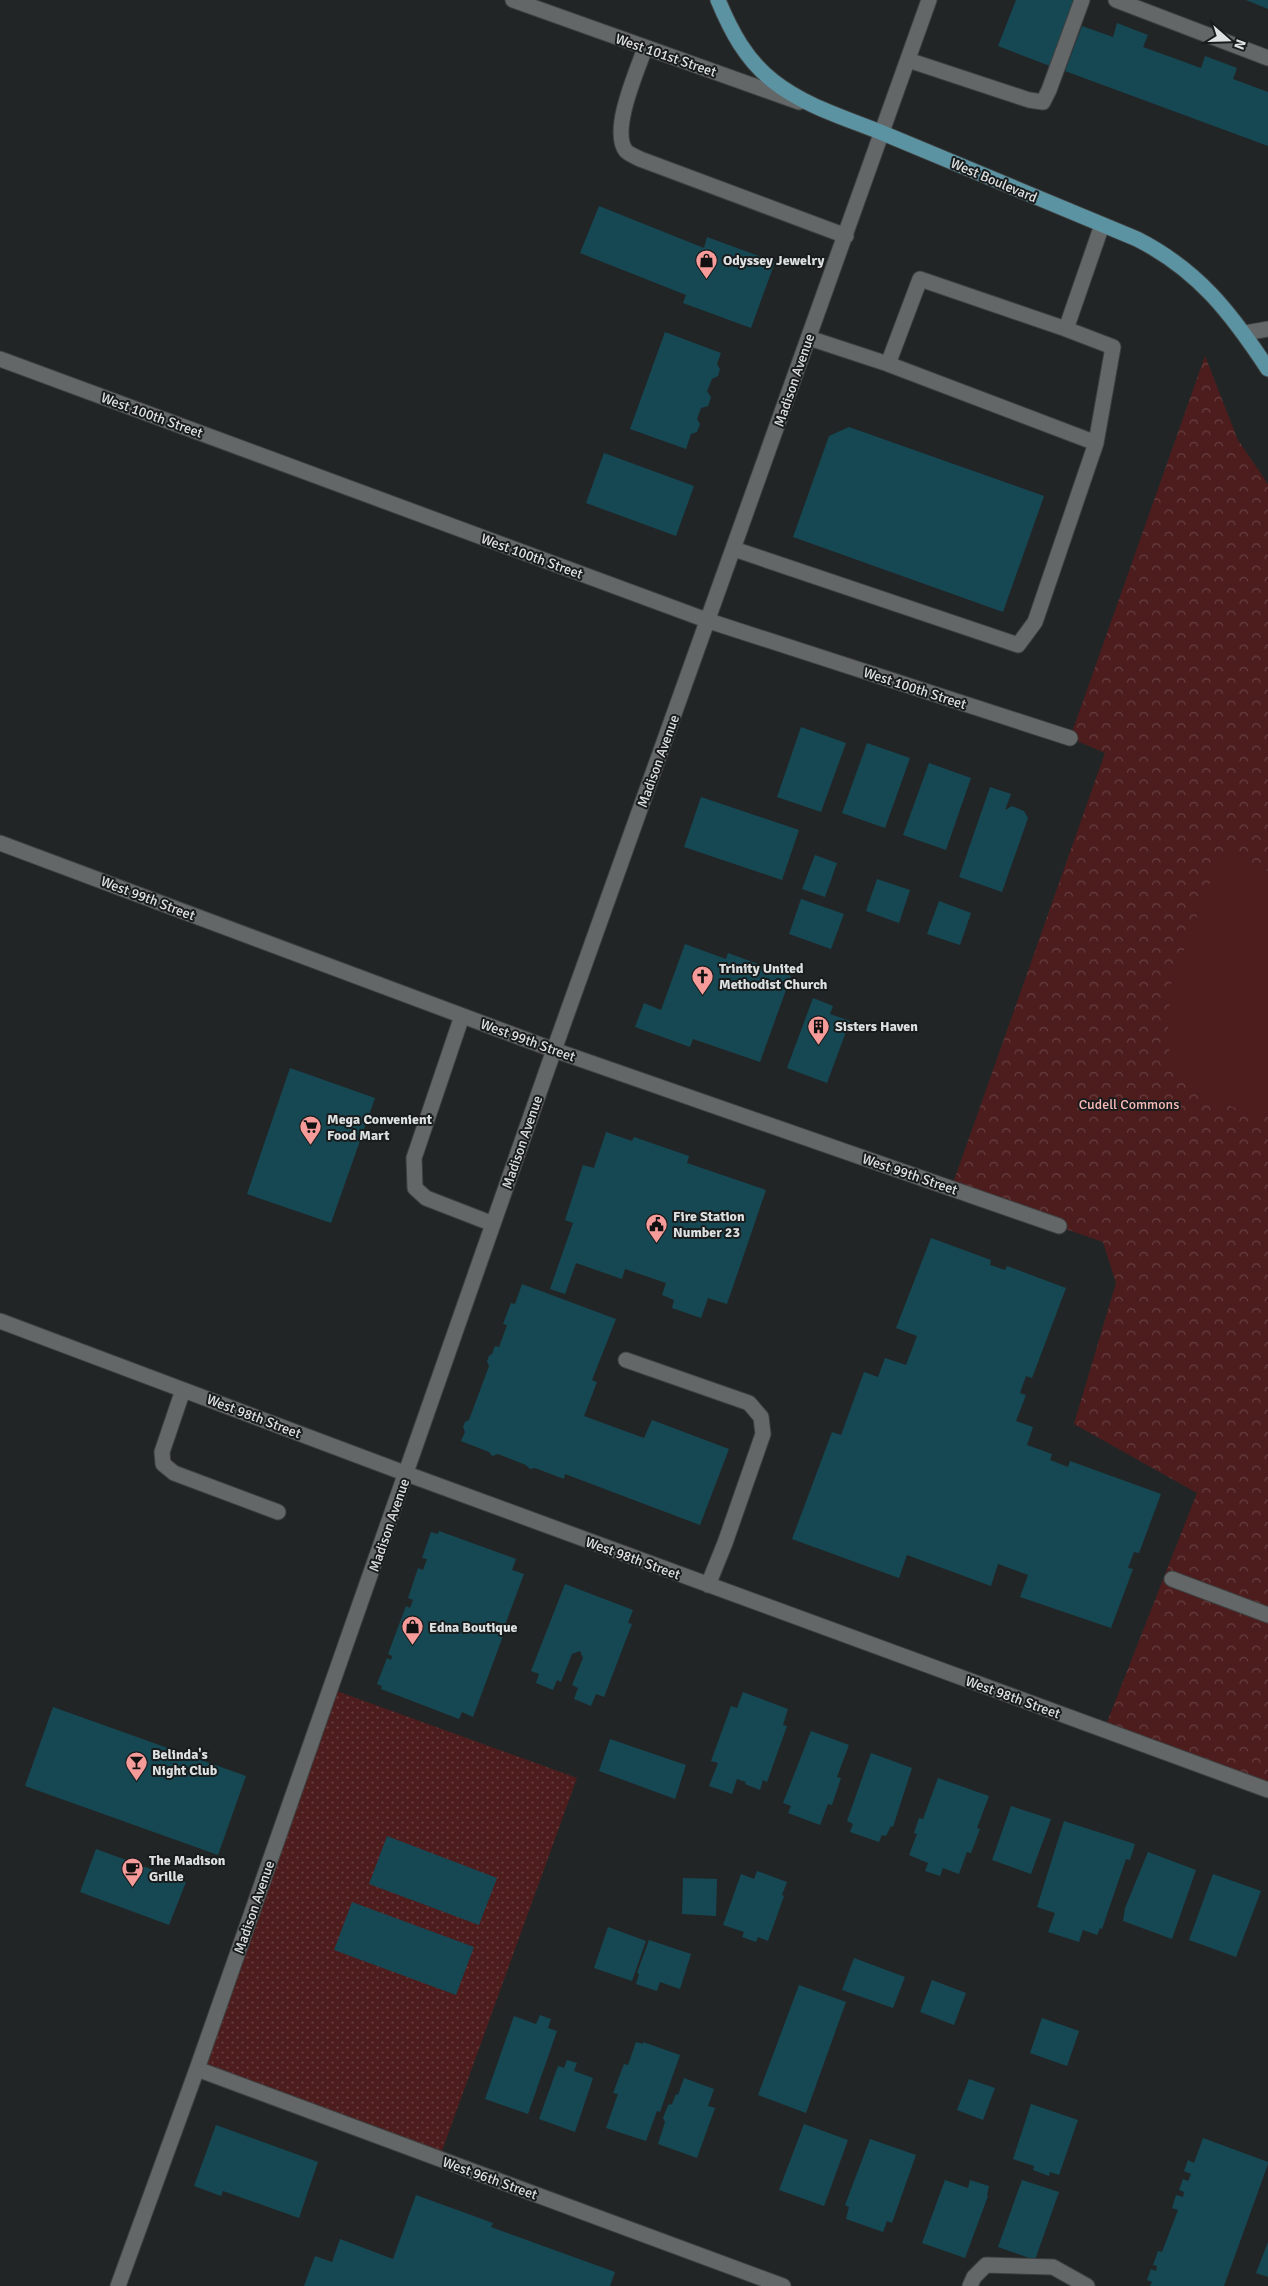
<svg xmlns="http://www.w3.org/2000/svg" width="1268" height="2286" viewBox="0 0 1268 2286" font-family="Signika,sans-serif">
<defs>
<pattern id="park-crowns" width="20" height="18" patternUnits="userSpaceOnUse" patternTransform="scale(1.25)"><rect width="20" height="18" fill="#4d1d1e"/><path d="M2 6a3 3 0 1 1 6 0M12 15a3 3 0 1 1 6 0" fill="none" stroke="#663e3e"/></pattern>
<pattern id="garden-dots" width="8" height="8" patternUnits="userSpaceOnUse" patternTransform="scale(1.25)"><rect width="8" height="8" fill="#4d1d1e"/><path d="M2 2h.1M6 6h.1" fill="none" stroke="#663e3e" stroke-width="1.8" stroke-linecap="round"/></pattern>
</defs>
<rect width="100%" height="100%" fill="#222526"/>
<path fill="url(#park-crowns)" d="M 1205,356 L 1238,440 L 1268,484 L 1268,1790 L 1104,1730 L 1197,1493 L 1074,1424 L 1116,1283 L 1103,1242 L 951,1189 L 1105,753 L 1070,738 Z"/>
<path fill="url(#garden-dots)" d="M 331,1689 L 577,1778 L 439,2159 L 197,2069 Z"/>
<path fill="#4d1d1e" d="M 1221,854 L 1268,871 L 1268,1112 L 1243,1111 L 1187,1088 L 1167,1045 L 1171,985 Z"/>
<path fill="#164854" d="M 1016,0 L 1076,0 L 1050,66 L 998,46 Z
M 1246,0 L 1268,0 L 1268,9 Z
M 1117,23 L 1148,35 L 1143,47 L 1201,68 L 1205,56 L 1237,68 L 1233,79 L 1268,92 L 1268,146 L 1065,71 L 1082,26 L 1113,37 Z
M 599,206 L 704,248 L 707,237 L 775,262 L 751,328 L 683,303 L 686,295 L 580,253 Z
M 665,332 L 721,353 L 717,364 L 720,369 L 718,376 L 712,379 L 707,391 L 711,397 L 708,406 L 701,408 L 697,419 L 700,424 L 697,432 L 691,434 L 686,449 L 630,429 Z
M 849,427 L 1044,496 L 1003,612 L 793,537 L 829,436 Z
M 604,453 L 694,486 L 676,536 L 586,503 Z
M 801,727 L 846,743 L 821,812 L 777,797 Z
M 867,743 L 910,758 L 885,828 L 842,813 Z
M 929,763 L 971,778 L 946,850 L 903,835 Z
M 990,787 L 1011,794 L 1005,810 L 1012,806 L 1024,811 L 1028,818 L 1002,892 L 959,877 Z
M 701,797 L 799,830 L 782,880 L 684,847 Z
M 815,855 L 837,863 L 825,897 L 802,889 Z
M 877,879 L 910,890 L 899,923 L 866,911 Z
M 801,899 L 844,914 L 831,949 L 789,934 Z
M 939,901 L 971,913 L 960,945 L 927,934 Z
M 685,944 L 726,959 L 728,953 L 791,976 L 760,1062 L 693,1039 L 690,1047 L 635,1027 L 644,1003 L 661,1010 Z
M 813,998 L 833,1006 L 830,1014 L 850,1021 L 827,1083 L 787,1068 Z
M 290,1068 L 375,1098 L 331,1223 L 247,1194 Z
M 606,1132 L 632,1141 L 634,1137 L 689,1156 L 687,1163 L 766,1190 L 727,1304 L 708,1298 L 701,1318 L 672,1308 L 674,1300 L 662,1295 L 666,1283 L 625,1269 L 622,1279 L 576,1263 L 565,1294 L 550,1289 L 573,1223 L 565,1220 L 583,1165 L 594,1168 Z
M 931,1238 L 991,1260 L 990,1265 L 1005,1270 L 1007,1266 L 1066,1288 L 1032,1378 L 1026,1376 L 1020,1393 L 1026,1395 L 1016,1421 L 1033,1427 L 1027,1445 L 1052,1454 L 1050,1460 L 1068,1467 L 1070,1461 L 1161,1494 L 1139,1553 L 1134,1552 L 1128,1568 L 1133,1569 L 1111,1628 L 1020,1597 L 1028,1575 L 998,1564 L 991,1586 L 907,1555 L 899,1578 L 792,1539 L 832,1432 L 841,1435 L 864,1372 L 878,1377 L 885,1358 L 906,1365 L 917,1336 L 896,1328 Z
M 522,1284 L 616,1319 L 592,1380 L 597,1382 L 584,1416 L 644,1438 L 652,1420 L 729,1449 L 700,1525 L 565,1474 L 564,1479 L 535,1468 L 530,1469 L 526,1465 L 498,1454 L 492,1456 L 489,1452 L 461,1441 L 465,1432 L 463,1427 L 465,1422 L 469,1420 L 489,1366 L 487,1361 L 489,1356 L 492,1354 L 495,1346 L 499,1347 L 507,1325 L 503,1324 L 511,1303 L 515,1304 Z
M 439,1531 L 516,1559 L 512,1570 L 524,1574 L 505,1625 L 494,1621 L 490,1631 L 503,1636 L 473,1717 L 462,1712 L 459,1719 L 381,1689 L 382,1686 L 377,1684 L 387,1658 L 391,1660 L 392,1656 L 388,1654 L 406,1606 L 410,1608 L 413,1600 L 408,1598 L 418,1568 L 423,1570 L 427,1559 L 422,1558 L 431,1532 L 438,1534 Z
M 565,1584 L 633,1610 L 628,1623 L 632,1624 L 604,1697 L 596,1694 L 591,1706 L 574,1699 L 578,1688 L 572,1685 L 583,1658 L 580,1651 L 572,1654 L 561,1682 L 557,1680 L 553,1690 L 536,1683 L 539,1674 L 531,1671 Z
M 743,1692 L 788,1709 L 783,1725 L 787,1726 L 767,1782 L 763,1780 L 760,1790 L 745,1784 L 746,1782 L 737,1779 L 732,1794 L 709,1786 L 718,1763 L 711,1761 L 731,1706 L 737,1708 Z
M 53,1707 L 246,1776 L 218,1855 L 25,1786 Z
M 811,1731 L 849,1745 L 837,1777 L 841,1778 L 832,1805 L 828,1804 L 820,1825 L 788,1813 L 791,1806 L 783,1803 Z
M 610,1739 L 686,1765 L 675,1799 L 599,1771 Z
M 871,1753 L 912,1768 L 893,1827 L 891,1826 L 886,1836 L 882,1835 L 879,1842 L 850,1832 L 853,1824 L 847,1821 Z
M 938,1778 L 989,1796 L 977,1828 L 980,1829 L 971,1853 L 967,1852 L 959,1874 L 943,1868 L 940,1876 L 925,1871 L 928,1863 L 909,1855 L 917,1834 L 914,1833 L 919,1818 L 923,1819 Z
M 1011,1806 L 1051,1819 L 1031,1874 L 992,1860 Z
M 1064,1821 L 1135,1844 L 1130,1860 L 1126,1859 L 1102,1929 L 1100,1928 L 1097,1935 L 1083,1930 L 1079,1942 L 1048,1932 L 1055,1913 L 1037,1907 Z
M 387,1836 L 497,1878 L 479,1925 L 369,1884 Z
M 96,1849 L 186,1882 L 169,1925 L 80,1892 Z
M 1148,1852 L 1196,1870 L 1172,1939 L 1123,1921 L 1125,1908 Z
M 757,1871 L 787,1882 L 782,1895 L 784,1896 L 768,1941 L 758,1937 L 756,1942 L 742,1937 L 744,1932 L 723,1925 L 741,1874 L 754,1879 Z
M 1213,1874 L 1261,1891 L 1236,1957 L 1189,1940 Z
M 683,1878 L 717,1879 L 716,1916 L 682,1914 Z
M 352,1902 L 474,1947 L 456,1995 L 334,1950 Z
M 608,1927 L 646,1941 L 632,1981 L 594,1968 Z
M 649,1940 L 691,1954 L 680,1989 L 660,1982 L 657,1991 L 636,1984 L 639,1974 L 637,1973 Z
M 854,1958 L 905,1977 L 893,2008 L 842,1990 Z
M 932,1980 L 966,1993 L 954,2025 L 920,2012 Z
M 799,1985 L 846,2002 L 806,2113 L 758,2095 Z
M 540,2015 L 551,2019 L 548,2028 L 557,2031 L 528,2114 L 485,2099 L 514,2016 L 536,2024 Z
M 1042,2018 L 1079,2031 L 1067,2066 L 1030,2053 Z
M 636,2042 L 643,2044 L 643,2042 L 680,2055 L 660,2112 L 657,2111 L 646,2141 L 606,2128 L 618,2094 L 613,2093 L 624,2064 L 628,2065 Z
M 567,2060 L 577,2063 L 574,2071 L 593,2078 L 575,2132 L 539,2119 L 558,2066 L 564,2068 Z
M 684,2078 L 714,2089 L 708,2106 L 715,2108 L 697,2158 L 658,2144 L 665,2122 L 663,2118 L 668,2105 L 672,2104 L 676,2094 L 678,2095 Z
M 969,2079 L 995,2088 L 983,2120 L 957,2110 Z
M 1031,2104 L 1078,2120 L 1059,2175 L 1050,2172 L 1049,2176 L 1033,2170 L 1034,2166 L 1013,2159 Z
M 804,2124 L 848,2140 L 824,2206 L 779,2190 Z
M 216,2125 L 318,2162 L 299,2218 L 223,2191 L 221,2196 L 194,2186 Z
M 1203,2138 L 1268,2162 L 1268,2164 L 1224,2286 L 1150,2286 L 1152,2282 L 1147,2280 L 1151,2269 L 1156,2271 L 1157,2266 L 1153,2265 L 1158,2251 L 1162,2252 L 1178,2210 L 1172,2208 L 1176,2195 L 1183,2197 L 1184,2192 L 1179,2190 L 1183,2179 L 1188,2181 L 1191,2174 L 1184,2171 L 1188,2160 L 1194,2163 Z
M 870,2139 L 916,2155 L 892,2223 L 887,2221 L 883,2232 L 846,2219 L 849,2207 L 845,2205 Z
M 945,2180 L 968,2188 L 970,2180 L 989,2186 L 987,2195 L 988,2196 L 965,2258 L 922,2243 Z
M 1022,2180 L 1059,2192 L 1035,2260 L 998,2247 Z
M 416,2195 L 493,2223 L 491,2227 L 615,2272 L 610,2286 L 304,2286 L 315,2256 L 332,2262 L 340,2239 L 393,2259 Z
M 1268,2242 L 1268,2277 L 1256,2273 Z"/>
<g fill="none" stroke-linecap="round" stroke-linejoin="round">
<defs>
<path id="minor" d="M 513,0 L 799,102
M 1116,0 L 1268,58
M 645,48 C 637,71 610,131 626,151 C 629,154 636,157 640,159 L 846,236
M 908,60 L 1029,100 L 1043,102 L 1049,90 L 1082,0
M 1066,329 L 1113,347 L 1096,443
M 1245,333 L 1268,329
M 809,338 L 888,364 L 920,279 L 1066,329 L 1102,225
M 0,359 L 709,621 L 1070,738
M 734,549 L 1018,645 L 1035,622 L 1096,443 L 888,364
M 0,843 L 554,1050 L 1059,1226
M 462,1016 L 414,1158 L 415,1188 L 426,1198 L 493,1224
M 0,1321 L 407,1474 L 1268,1790
M 626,1360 L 749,1403 L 761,1417 L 763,1434 L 725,1543 L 708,1585
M 183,1390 L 162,1452 L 163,1464 L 174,1473 L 278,1512
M 1172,1579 L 1268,1615
M 197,2069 L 783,2286
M 118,2286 L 197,2069 L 554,1050 L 929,0
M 970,2286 L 974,2277 L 986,2265 L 1053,2267 L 1087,2286"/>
<path id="major" d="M 718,0 C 731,31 746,60 773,81 C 806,107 846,118 885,134 C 969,169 1053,204 1137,239 C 1198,270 1231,313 1268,369"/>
</defs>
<use href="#minor" stroke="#3e4141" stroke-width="17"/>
<use href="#major" stroke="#3e4141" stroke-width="17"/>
<use href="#minor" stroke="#646768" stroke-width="15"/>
<use href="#major" stroke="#5c93a2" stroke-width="15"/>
</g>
<defs>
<symbol id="shop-pin" viewBox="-11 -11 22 30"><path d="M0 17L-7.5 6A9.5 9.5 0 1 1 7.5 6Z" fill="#f59b99" stroke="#191c1d"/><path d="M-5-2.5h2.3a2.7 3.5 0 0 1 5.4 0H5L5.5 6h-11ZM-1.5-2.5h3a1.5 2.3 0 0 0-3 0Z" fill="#111"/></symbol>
<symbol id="church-pin" viewBox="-11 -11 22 30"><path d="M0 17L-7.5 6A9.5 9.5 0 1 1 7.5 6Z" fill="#f59b99" stroke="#191c1d"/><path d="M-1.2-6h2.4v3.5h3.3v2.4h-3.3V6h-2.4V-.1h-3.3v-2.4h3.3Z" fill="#111"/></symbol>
<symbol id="building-pin" viewBox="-11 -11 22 30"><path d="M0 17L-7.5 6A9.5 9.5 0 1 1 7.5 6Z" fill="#f59b99" stroke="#191c1d"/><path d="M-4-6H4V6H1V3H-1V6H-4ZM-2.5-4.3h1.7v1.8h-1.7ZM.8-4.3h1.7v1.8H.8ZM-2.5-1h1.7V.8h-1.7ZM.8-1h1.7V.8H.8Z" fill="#111"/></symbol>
<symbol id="supermarket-pin" viewBox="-11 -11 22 30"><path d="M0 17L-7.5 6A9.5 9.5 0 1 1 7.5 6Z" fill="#f59b99" stroke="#191c1d"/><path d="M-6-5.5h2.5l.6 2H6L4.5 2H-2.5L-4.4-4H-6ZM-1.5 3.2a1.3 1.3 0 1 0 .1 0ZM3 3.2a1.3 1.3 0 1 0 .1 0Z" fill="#111"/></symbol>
<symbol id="civic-pin" viewBox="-11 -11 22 30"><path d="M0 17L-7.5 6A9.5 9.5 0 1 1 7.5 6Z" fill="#f59b99" stroke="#191c1d"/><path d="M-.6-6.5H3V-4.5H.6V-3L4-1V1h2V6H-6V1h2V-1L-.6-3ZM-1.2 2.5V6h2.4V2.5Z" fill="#111"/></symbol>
<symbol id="bar-pin" viewBox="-11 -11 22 30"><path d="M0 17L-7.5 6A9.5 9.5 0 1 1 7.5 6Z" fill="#f59b99" stroke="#191c1d"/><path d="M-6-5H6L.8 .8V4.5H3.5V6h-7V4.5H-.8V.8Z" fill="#111"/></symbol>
<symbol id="cafe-pin" viewBox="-11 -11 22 30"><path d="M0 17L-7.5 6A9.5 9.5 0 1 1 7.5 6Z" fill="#f59b99" stroke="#191c1d"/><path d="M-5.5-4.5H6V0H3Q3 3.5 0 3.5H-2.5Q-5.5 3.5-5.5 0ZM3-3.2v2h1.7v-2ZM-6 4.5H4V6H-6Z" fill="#111"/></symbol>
</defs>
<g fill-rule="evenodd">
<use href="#shop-pin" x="694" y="248" width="25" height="34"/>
<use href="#church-pin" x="690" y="964" width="25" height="34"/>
<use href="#building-pin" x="806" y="1014" width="25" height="34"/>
<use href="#supermarket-pin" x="298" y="1114" width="25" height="34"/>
<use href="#civic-pin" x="644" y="1212" width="25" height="34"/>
<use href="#shop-pin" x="400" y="1614" width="25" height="34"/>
<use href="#bar-pin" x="124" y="1750" width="25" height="34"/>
<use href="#cafe-pin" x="120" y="1856" width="25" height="34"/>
</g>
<g text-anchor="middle" stroke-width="4" stroke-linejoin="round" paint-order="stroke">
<g font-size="14" fill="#dee1e1" stroke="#191c1d">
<text transform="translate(666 55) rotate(19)" y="5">West 101st Street</text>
<text transform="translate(994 180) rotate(23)" y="5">West Boulevard</text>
<text transform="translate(794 380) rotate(-71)" y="5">Madison Avenue</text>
<text transform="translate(152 415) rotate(20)" y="5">West 100th Street</text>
<text transform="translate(532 556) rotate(20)" y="5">West 100th Street</text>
<text transform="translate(915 688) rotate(18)" y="5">West 100th Street</text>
<text transform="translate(658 761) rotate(-70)" y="5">Madison Avenue</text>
<text transform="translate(148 898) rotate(21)" y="5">West 99th Street</text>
<text transform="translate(528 1040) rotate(20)" y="5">West 99th Street</text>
<text transform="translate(522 1142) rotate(-71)" y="5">Madison Avenue</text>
<text transform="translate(910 1174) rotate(19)" y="5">West 99th Street</text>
<text transform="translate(254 1416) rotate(21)" y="5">West 98th Street</text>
<text transform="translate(389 1525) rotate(-71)" y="5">Madison Avenue</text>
<text transform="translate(633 1558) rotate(20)" y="5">West 98th Street</text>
<text transform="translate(1013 1697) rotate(20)" y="5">West 98th Street</text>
<text transform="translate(254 1907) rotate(-71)" y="5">Madison Avenue</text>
<text transform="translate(490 2178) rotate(20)" y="5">West 96th Street</text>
</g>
<g font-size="14" font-weight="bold" fill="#dee1e1" stroke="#191c1d" text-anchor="start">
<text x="723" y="265">Odyssey Jewelry</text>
<text x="719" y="973">Trinity United<tspan x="719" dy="16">Methodist Church</tspan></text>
<text x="835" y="1031">Sisters Haven</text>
<text x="327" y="1124">Mega Convenient<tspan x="327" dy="16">Food Mart</tspan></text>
<text x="673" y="1221">Fire Station<tspan x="673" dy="16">Number 23</tspan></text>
<text x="429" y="1632">Edna Boutique</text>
<text x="152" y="1759">Belinda's<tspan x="152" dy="16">Night Club</tspan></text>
<text x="149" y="1865">The Madison<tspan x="149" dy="16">Grille</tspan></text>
</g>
<g font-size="14" fill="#f9bab7" stroke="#191c1d">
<text x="1129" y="1109">Cudell Commons</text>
</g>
</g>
<g transform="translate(1228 40) rotate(110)" stroke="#191c1d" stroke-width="4" paint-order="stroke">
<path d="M0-4L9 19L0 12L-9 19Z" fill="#dee1e1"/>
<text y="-8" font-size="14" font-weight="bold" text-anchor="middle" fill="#dee1e1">N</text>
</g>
</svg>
